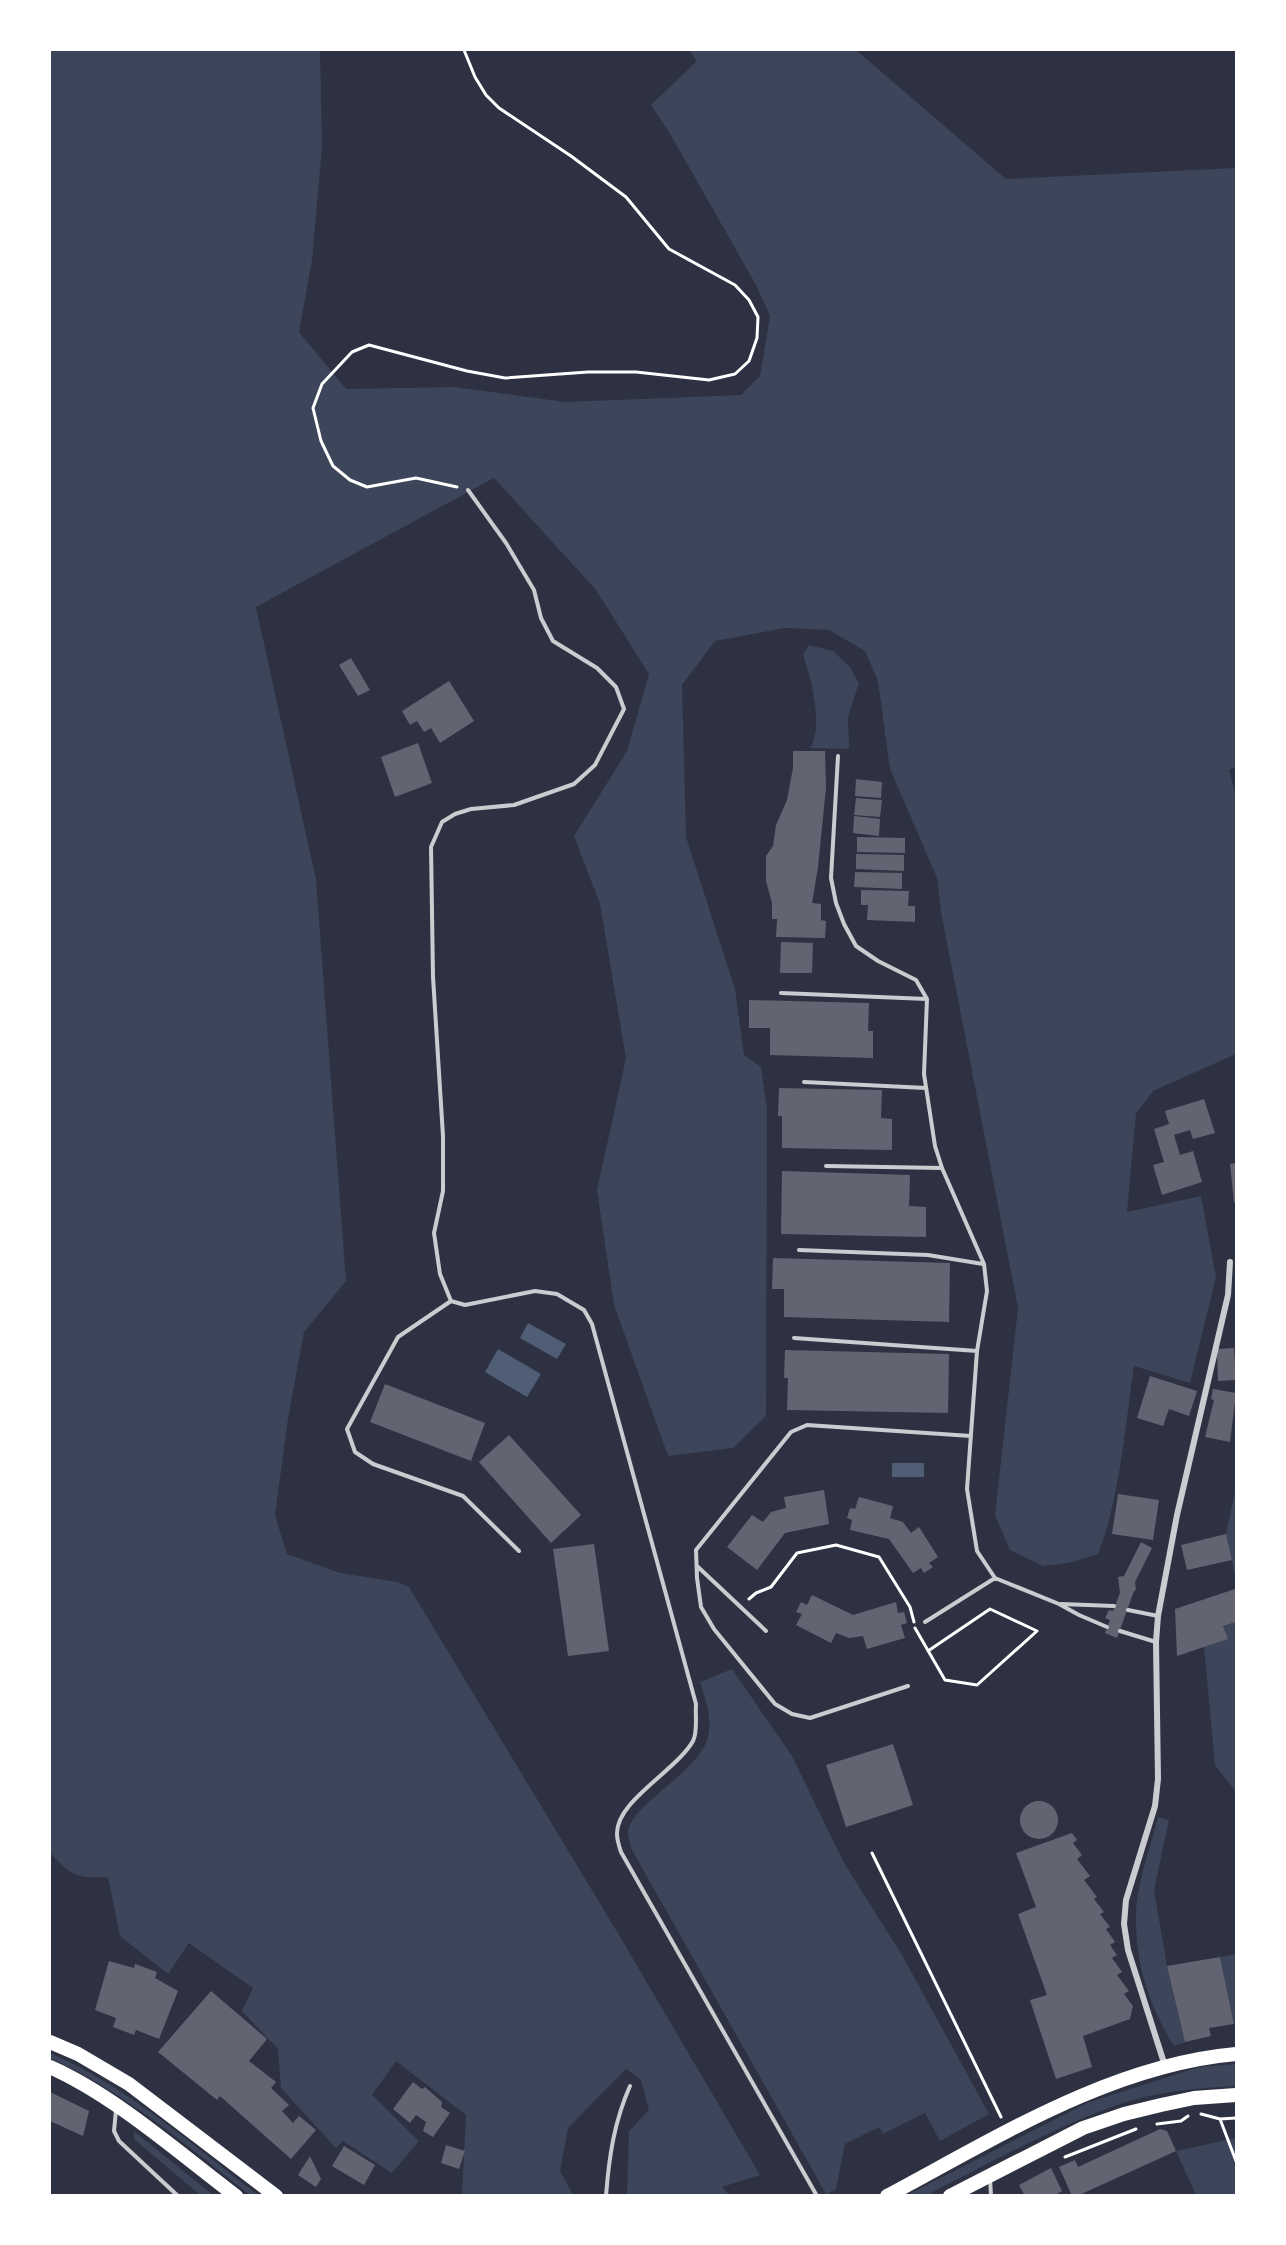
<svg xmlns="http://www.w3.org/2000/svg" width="1286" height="2245" viewBox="0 0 1286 2245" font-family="'Open Sans',sans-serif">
<rect width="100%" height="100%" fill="#2d3142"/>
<path fill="#3c4559" d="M 50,50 L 320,50 L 322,148 L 312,260 L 299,332 L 346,389 L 454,387 L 565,402 L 741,395 L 760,376 L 770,316 L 756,285 L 669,132 L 651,105 L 697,61 L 689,50 L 856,50 L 1006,179 L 1236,168 L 1236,767 L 1229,770 L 1236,796 L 1236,1054 L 1153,1091 L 1136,1114 L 1127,1212 L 1201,1196 L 1216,1277 L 1190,1383 L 1134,1366 C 1125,1426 1120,1499 1098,1554 L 1069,1563 L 1043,1566 L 1010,1550 L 995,1515 L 1018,1308 L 941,912 L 937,878 L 890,769 L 878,681 L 865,651 L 829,630 L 785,628 L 715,641 L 682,685 L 686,837 L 735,989 L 744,1055 L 761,1067 L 767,1109 L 766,1416 L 733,1448 L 668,1456 L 614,1305 L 597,1190 L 626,1058 L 600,904 L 574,836 L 627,751 L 649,674 L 596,590 L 494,478 L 256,607 L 316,880 L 346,1281 L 304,1332 L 288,1419 L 275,1515 L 287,1554 L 340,1573 L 398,1582 L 409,1587 L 619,1935 L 760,2175 L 722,2187 L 729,2195 L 627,2195 L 629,2131 L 649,2110 L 641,2080 L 626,2069 L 568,2128 L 560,2171 L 573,2195 L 462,2195 L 466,2115 L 396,2061 L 372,2095 L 419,2141 L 392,2173 L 343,2141 L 336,2148 L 281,2088 L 278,2049 L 242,2011 L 253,1988 L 189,1943 L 168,1974 L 120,1936 L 108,1877 C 76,1879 71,1875 50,1853 Z
M 809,645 L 833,651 L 850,667 L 859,683 L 848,717 L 849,749 L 810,748 C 824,727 811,677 803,655 Z
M 1236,1487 L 1236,1580 L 1226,1534 Z
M 1236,1622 L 1236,1792 L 1215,1765 L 1204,1647 L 1227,1639 L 1223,1626 Z
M 732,1669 L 792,1756 L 844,1863 L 902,1955 L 989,2114 L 940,2141 L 925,2113 L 883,2134 L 879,2127 L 845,2144 L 836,2189 L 826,2194 L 632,1850 C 631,1845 627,1837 628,1832 C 630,1805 700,1771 708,1737 C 713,1718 705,1699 700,1682 Z
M 1158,1817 L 1169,1820 L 1154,1890 L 1167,1966 L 1185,2042 L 1174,2046 C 1149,2006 1135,1963 1136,1915 C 1136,1886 1151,1846 1158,1817 Z
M 1236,1954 L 1236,2024 L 1234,2023 L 1220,1957 Z
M 50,2053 C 127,2086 192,2145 258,2195 L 250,2195 C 187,2146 123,2091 50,2058 Z
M 1236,2064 L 1236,2086 C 1198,2088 1160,2091 1123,2103 C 1058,2125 988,2164 927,2195 L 907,2195 L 1087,2103 L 1199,2067 Z
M 134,2131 L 213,2195 L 200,2195 L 134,2139 Z
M 1236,2138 L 1236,2195 L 1196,2195 L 1176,2151 Z"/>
<path fill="#4f5d75" d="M 528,1323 L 566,1344 L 557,1359 L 520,1338 Z
M 498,1349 L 541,1374 L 527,1397 L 485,1372 Z
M 892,1463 L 924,1463 L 924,1477 L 892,1477 Z"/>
<path fill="#626471" d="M 351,658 L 370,690 L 358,696 L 339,665 Z
M 449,681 L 474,721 L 440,743 L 431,728 L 424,732 L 417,721 L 410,725 L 402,711 Z
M 418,743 L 432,783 L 395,797 L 381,757 Z
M 793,751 L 825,751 L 826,788 L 818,867 L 812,903 L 821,904 L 821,920 L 826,921 L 825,938 L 776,937 L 777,919 L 772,919 L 772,903 L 766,881 L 766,856 L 773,846 L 776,825 L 787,800 L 793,768 Z
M 856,779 L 882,782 L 881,798 L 855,796 Z
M 856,798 L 882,800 L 880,817 L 854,815 Z
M 854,816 L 880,819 L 879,836 L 853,833 Z
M 857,837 L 905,838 L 905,853 L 857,852 Z
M 856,854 L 904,855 L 904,871 L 856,869 Z
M 855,872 L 902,873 L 902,889 L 854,887 Z
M 861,890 L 909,891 L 908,906 L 915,906 L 915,922 L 867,920 L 868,905 L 861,905 Z
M 781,942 L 813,943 L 812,973 L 780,973 Z
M 749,1000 L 869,1003 L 868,1031 L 873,1031 L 873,1058 L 770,1055 L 770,1028 L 749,1028 Z
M 779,1088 L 882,1090 L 881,1118 L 892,1119 L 892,1150 L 782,1148 L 782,1116 L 778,1116 Z
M 1204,1099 L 1215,1133 L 1193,1139 L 1190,1130 L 1174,1135 L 1180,1155 L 1193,1151 L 1202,1182 L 1162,1195 L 1153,1165 L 1164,1162 L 1154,1129 L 1169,1124 L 1165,1111 Z
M 1236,1163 L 1236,1203 L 1234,1203 L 1230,1164 Z
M 782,1171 L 910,1175 L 909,1206 L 926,1207 L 926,1237 L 781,1234 Z
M 773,1258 L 950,1263 L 949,1322 L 784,1317 L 784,1289 L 772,1289 Z
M 1234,1348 L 1236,1380 L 1218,1381 L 1217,1349 Z
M 785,1350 L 949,1354 L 948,1413 L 787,1410 L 788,1378 L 784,1378 Z
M 1150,1376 L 1197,1391 L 1189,1416 L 1169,1409 L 1163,1426 L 1137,1418 Z
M 385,1384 L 485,1423 L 471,1461 L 370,1422 Z
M 1213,1389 L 1236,1393 L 1230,1442 L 1205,1437 L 1214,1400 L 1211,1399 Z
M 509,1435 L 581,1515 L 551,1543 L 479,1462 Z
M 824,1490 L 829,1524 L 785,1533 L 757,1570 L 727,1547 L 752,1515 L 763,1522 L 771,1512 L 786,1508 L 784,1497 Z
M 1118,1494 L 1159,1500 L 1153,1540 L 1112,1534 Z
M 859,1497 L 893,1506 L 890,1518 L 903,1522 L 911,1533 L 919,1527 L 938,1557 L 929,1563 L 933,1567 L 924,1573 L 921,1568 L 913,1573 L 889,1539 L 850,1530 L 852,1520 L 847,1518 L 850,1508 L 855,1509 Z
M 1226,1534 L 1232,1560 L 1187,1570 L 1181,1545 Z
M 1141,1542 L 1152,1548 L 1135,1582 L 1136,1590 L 1134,1591 L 1117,1638 L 1105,1633 L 1110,1620 L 1105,1618 L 1109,1610 L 1113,1611 L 1120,1593 L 1118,1577 L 1124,1576 Z
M 594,1544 L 609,1651 L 568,1656 L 553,1549 Z
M 1235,1589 L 1236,1622 L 1223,1626 L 1228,1639 L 1177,1656 L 1175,1609 Z
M 812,1595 L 853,1615 L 896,1602 L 898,1613 L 904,1612 L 907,1623 L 901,1625 L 905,1638 L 867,1649 L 863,1636 L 849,1638 L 836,1633 L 831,1643 L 796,1625 L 802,1614 L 796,1612 L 801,1602 L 807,1605 Z
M 893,1744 L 913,1805 L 846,1827 L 826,1765 Z
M1020 1820a19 19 0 1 1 38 0a19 19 0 1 1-38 0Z
M 1072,1833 L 1077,1840 L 1073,1843 L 1082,1855 L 1077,1859 L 1090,1876 L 1084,1880 L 1097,1897 L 1094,1899 L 1104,1912 L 1100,1914 L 1110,1927 L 1106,1929 L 1115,1942 L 1110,1945 L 1117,1955 L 1112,1958 L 1122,1972 L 1117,1975 L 1129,1991 L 1124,1994 L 1133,2006 L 1130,2019 L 1083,2036 L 1092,2067 L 1056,2079 L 1030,2000 L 1047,1995 L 1018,1914 L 1036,1907 L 1016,1853 Z
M 1220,1957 L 1234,2024 L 1209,2028 L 1211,2036 L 1185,2042 L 1167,1966 Z
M 109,1961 L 134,1968 L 135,1964 L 157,1972 L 155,1978 L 178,1991 L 159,2039 L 136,2030 L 134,2035 L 113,2027 L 116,2018 L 95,2010 Z
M 211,1991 L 267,2039 L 249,2061 L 276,2082 L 271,2088 L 289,2105 L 282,2111 L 293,2123 L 299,2116 L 316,2130 L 291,2159 L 220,2096 L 217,2100 L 158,2052 Z
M 413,2082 L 422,2089 L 425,2087 L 442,2102 L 441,2107 L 450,2113 L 433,2137 L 423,2131 L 426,2122 L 416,2115 L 410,2123 L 393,2109 Z
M 50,2092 L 89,2111 L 83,2136 L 50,2121 Z
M 1160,2129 L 1167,2131 L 1176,2151 L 1077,2196 L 1072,2196 L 1059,2167 L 1075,2160 L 1078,2167 Z
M 446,2145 L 465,2151 L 459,2169 L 441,2163 Z
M 344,2146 L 375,2165 L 364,2185 L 332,2166 Z
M 310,2156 L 321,2179 L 316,2187 L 298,2175 Z
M 1051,2168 L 1062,2191 L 1053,2196 L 1025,2196 L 1019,2185 Z"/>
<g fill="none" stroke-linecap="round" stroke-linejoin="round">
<path stroke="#fff" stroke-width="3" d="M 457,487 L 416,478 L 367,487 L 350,480 L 333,466 L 321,441 L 313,408 L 322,384 L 352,352 L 369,345 L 467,371 L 505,378 L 588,372 L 636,372 L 709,380 L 735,374 L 749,361 L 757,338 L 758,317 L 749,300 L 735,285 L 669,249 L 626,197 L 571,156 L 499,108 L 486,95 L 475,77 L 464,50
M 749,1599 L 756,1593 L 771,1587 L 797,1553 L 836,1545 L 879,1557 L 910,1607 L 914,1622
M 915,1628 L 945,1680 L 977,1685 L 1037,1631 L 990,1609 L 928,1651
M 872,1853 L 1001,2117
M 1201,2114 L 1220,2119 L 1236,2118
M 1220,2119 L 1236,2161
M 1157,2124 L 1181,2121 L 1188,2116
M 1065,2157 L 1136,2129"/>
<path stroke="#caccd0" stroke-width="4" d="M 838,756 L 831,878 L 836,903 L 844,924 L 856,946 L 878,961 L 916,980 L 927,999 L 924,1074 L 935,1146 L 942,1168 L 984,1264 L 987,1291 L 977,1351 L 967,1489 L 977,1551 L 995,1578 L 1059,1604 L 1079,1615 L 1107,1627
M 781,993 L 927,999
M 804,1082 L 926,1088
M 826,1166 L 942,1168
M 799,1250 L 928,1255 L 983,1264
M 451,1301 L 465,1305 L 535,1291 L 557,1294 L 584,1310 L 592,1324 L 696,1704 C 695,1714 698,1732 693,1741 C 676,1771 616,1801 617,1834 C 617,1840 619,1846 621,1852 L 817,2196
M 451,1301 L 440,1274 L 434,1233 L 443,1191 L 443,1136 L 433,977 L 431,847 L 442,822 L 455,814 L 471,809 L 514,805 L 574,784 L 595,765 L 624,709 L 616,687 L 597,668 L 553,641 L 541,618 L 534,590 L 506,543 L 468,490
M 451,1301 L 398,1337 L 347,1429 L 355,1452 L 373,1464 L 463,1496 L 519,1551
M 794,1338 L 977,1351
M 697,1566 L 766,1631
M 1061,1604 L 1114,1606
M 1128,1610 L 1158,1616
M 925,1622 L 995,1578
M 1120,1631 L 1156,1642
M 908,1686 L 810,1718 L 792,1714 L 775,1704 L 714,1629 L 701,1607 L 697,1578 L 696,1550 L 791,1432 L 807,1425 L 971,1436
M 116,2110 L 114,2131 L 119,2141 L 178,2196
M 990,2178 L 991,2196
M 606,2196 C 609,2157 614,2122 630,2086"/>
<path stroke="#caccd0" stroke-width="6" d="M 1165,2066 L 1128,1950 L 1124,1924 L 1126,1900 L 1155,1806 L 1158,1779 L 1156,1642 L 1158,1616 L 1177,1515 L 1228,1295 L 1230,1262"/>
<path stroke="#fff" stroke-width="14" d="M 50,2042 L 78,2054 L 129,2084 L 276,2196
M 50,2067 C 115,2096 179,2153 236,2196
M 887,2196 C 996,2138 1111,2065 1236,2054
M 950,2196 L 1083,2128 L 1124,2114 L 1161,2105 L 1194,2098 L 1236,2095"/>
</g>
<rect width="1286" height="2245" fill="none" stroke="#ffffff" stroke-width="102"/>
</svg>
